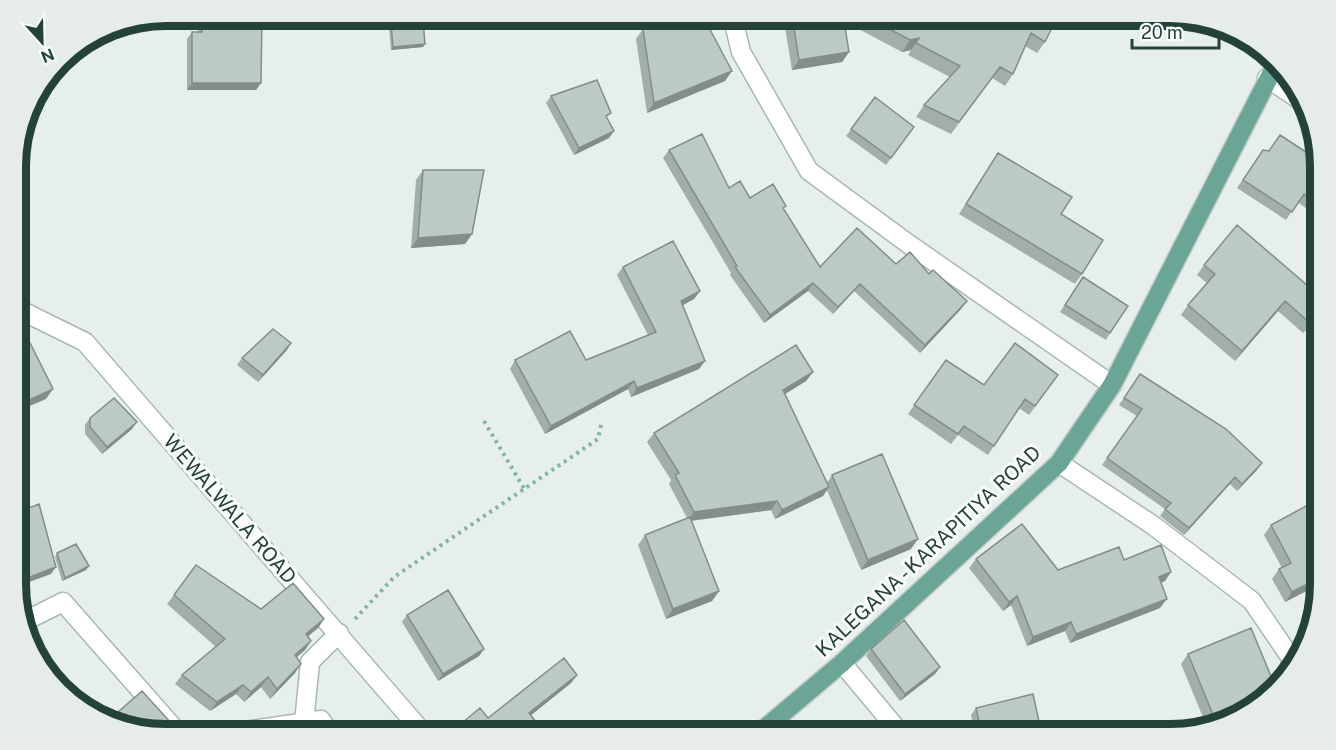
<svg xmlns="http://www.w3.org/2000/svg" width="1336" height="750" viewBox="0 0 1336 750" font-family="'Public Sans',sans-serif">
<rect width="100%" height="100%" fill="#e6efeb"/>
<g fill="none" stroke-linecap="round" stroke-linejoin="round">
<defs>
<path id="minor" d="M 732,15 L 741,52 L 809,171 L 910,245 L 1112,385
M 1267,78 L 1303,102
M 16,308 L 85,342 L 425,735
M 1059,463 L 1154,526 L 1252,601 L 1291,658 L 1291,670
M 23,622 L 63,602 L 180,735
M 842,663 L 902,735
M 304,723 L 310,662 L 339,633
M 217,735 L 321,720 L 331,735"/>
<path id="major" d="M 757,735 L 842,663 L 1059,463 L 1112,385 L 1276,64"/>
</defs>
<use href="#minor" stroke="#a8b8b2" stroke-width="21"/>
<use href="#major" stroke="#c2cac8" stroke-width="21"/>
<path stroke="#86b3a5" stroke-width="4" stroke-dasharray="3 4.5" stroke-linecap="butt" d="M 484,421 L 525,490
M 355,619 L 394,577 L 598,439 L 602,421"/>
<use href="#minor" stroke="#fff" stroke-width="18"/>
<use href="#major" stroke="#6aa596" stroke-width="18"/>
</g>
<path fill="#a1aea9" d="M 198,15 L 262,15 L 261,83 L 256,90 L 187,90 L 187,39 L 192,32 L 198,32 Z
M 783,15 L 843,15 L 849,52 L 842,62 L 792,70 Z
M 861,15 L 1058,15 L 1045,42 L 1037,53 L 1025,46 L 1013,74 L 1005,86 L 992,78 L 951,134 L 916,117 L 924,105 L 950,77 L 908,55 L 911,50 L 902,52 L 853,26 Z
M 391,24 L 425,44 L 423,47 L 391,50 L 389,27 Z
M 1211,26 L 1240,33 L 1235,40 Z
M 643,29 L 725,81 L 647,113 L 636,39 Z
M 551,96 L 609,138 L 574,155 L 546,103 Z
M 875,97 L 914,127 L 886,165 L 846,136 Z
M 669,150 L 729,188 L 750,198 L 784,210 L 820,267 L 896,264 L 929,274 L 967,301 L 961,309 L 920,353 L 854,291 L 833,314 L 808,291 L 764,323 L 730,275 L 731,273 L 663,158 Z
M 1263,150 L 1321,162 L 1321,220 L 1298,202 L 1286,220 L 1237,188 Z
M 998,153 L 1061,214 L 1082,274 L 1075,284 L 959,214 Z
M 423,170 L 472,234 L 465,244 L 411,248 L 416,180 Z
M 1204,265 L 1321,313 L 1303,333 L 1278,311 L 1235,361 L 1181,315 L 1188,305 L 1207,283 L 1197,275 Z
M 623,267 L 700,291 L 694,299 L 683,305 L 699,369 L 631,397 L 628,389 L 545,434 L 510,369 L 515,360 L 586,360 L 648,335 L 617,275 Z
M 1083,277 L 1110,333 L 1106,340 L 1060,312 Z
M 287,350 L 258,382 L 237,365 L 242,358 Z
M 946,360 L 984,385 L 1058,375 L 1029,415 L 1019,408 L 988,455 L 958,435 L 951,444 L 908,414 Z
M 813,372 L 806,381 L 785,394 L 827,483 L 832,475 L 911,549 L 861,570 L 827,490 L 823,496 L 775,519 L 771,510 L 691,521 L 719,591 L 712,601 L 666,619 L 638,545 L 645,535 L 687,518 L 669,484 L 671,480 L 647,442 L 654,433 Z
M 1140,374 L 1257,470 L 1237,491 L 1230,484 L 1184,535 L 1160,516 L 1165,509 L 1102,465 L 1137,416 L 1119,405 Z
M 90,418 L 132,429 L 102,454 L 85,434 L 85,425 Z
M 1321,498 L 1321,555 L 1316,557 L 1318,585 L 1285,602 L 1272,579 L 1279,569 L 1282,568 L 1264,535 L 1271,525 Z
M 57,553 L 89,566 L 86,570 L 62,581 L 55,557 Z
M 976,559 L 1058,570 L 1124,560 L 1165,581 L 1161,583 L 1160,608 L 1070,643 L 1065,631 L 1027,646 L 1011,605 L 1003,611 L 969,568 Z
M 174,595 L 261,609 L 324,619 L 318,628 L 307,636 L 311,641 L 305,650 L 297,657 L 295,673 L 270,699 L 261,687 L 244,702 L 236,694 L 210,711 L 175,684 L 182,675 L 216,647 L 167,604 Z
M 407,615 L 484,649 L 479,656 L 438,681 L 402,622 Z
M 871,649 L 940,667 L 935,674 L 900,701 L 866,656 Z
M 1188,654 L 1246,715 L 1207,727 L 1181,664 Z
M 577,675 L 571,683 L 531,715 L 546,735 L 461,735 L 457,730 L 463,722 L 488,718 Z
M 976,708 L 1042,735 L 975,735 L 971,715 Z"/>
<path fill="#838d89" d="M 919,38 L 911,50 L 902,52 L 910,40 Z
M 425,44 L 423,47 L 391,50 L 393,47 Z
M 849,52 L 842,62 L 792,70 L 799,60 Z
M 732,71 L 725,81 L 647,113 L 654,103 Z
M 192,83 L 261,83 L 256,90 L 187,90 Z
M 614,131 L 609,138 L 574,155 L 579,148 Z
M 472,234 L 465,244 L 411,248 L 418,238 Z
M 813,283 L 808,291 L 764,323 L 770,315 Z
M 860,284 L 854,291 L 833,314 L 838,307 Z
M 700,291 L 694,299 L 676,309 L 681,301 Z
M 967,301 L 961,309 L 920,353 L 925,345 Z
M 1285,301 L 1278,311 L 1235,361 L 1242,351 Z
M 1321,311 L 1321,313 L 1303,333 L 1310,323 Z
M 291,343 L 287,350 L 258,382 L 263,375 Z
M 705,361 L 699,369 L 631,397 L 637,388 Z
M 813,372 L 806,381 L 777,399 L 783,390 Z
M 634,381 L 628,389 L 545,434 L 551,426 Z
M 53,389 L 46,399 L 16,412 L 16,406 Z
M 137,422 L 132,429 L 102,454 L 107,447 Z
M 1262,463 L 1257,470 L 1237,491 L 1242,484 Z
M 1235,477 L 1230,484 L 1184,535 L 1189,528 Z
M 829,487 L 823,496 L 775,519 L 782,510 Z
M 777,501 L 771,510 L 688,521 L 694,512 Z
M 918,539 L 911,549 L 861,570 L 868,560 Z
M 1321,548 L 1321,555 L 1306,563 L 1313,553 Z
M 89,566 L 86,570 L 62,581 L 65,578 Z
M 56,567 L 51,574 L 16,587 L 17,582 Z
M 1171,572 L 1165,581 L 1152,586 L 1159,577 Z
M 1321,577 L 1321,581 L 1318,585 L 1285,602 L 1292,592 Z
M 719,591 L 712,601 L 666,619 L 673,609 Z
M 1017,596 L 1011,605 L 1003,611 L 1009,602 Z
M 1167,599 L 1160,608 L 1070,643 L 1076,634 Z
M 324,619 L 318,628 L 299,644 L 306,634 Z
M 1071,622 L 1065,631 L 1027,646 L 1033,637 Z
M 311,641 L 305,650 L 288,664 L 295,655 Z
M 484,649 L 479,656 L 438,681 L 443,674 Z
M 301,664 L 295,673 L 270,699 L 277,689 Z
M 940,667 L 935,674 L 900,701 L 905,694 Z
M 577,675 L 571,683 L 524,721 L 529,713 Z
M 268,677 L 261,687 L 244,702 L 251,692 Z
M 243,685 L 236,694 L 210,711 L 217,702 Z
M 1255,705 L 1246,715 L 1214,724 L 1216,722 Z"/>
<path fill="#bbcac4" stroke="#838d89" stroke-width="1.5" d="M 203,15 L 262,15 L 261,83 L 192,83 L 192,32 L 202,32 Z
M 792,15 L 843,15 L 849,52 L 799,60 Z
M 863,15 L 1058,15 L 1045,42 L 1031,33 L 1013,74 L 1000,67 L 959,122 L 924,105 L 960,66 L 916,43 L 919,38 L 910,40 Z
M 705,20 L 732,71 L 654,103 L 643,29 Z
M 423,21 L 425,44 L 393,47 L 391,24 Z
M 597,80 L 611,113 L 606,116 L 614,131 L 579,148 L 551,96 Z
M 875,97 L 914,127 L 891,158 L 851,129 Z
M 702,134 L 729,188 L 740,181 L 750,198 L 773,184 L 786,206 L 783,208 L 820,267 L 857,228 L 896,264 L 910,252 L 929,274 L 933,270 L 967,301 L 925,345 L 860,284 L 838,307 L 813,283 L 770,315 L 735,267 L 737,266 L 669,150 Z
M 1280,135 L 1321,162 L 1321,207 L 1304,194 L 1292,212 L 1243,180 L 1263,150 L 1269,151 Z
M 998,153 L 1072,197 L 1061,214 L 1103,240 L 1082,274 L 966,204 Z
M 423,170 L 484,170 L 472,234 L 418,238 Z
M 1237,225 L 1321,297 L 1321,311 L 1310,323 L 1285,301 L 1242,351 L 1188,305 L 1215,274 L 1204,265 Z
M 673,241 L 700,291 L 681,301 L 705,361 L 637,388 L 634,381 L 551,426 L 515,360 L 570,331 L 586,360 L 656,332 L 623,267 Z
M 1083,277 L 1128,306 L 1110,333 L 1065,305 Z
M 22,327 L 53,389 L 16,406 L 16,330 Z
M 273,329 L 291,343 L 263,375 L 242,358 Z
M 1015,343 L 1058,375 L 1035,406 L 1025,399 L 994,446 L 964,426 L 958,434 L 914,405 L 946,360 L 984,385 Z
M 796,345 L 813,372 L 783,390 L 829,487 L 782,510 L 777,501 L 694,512 L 675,475 L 679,473 L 654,433 Z
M 1140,374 L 1226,429 L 1262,463 L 1242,484 L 1235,477 L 1189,528 L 1165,509 L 1171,503 L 1107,458 L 1142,409 L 1124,398 Z
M 114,398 L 137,422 L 107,447 L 90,427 L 90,418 Z
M 882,454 L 918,539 L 868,560 L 832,475 Z
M 1321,498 L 1321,548 L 1313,553 L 1321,566 L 1321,577 L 1292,592 L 1279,569 L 1291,563 L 1271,525 Z
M 39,504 L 56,567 L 17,582 L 16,513 Z
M 690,517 L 719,591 L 673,609 L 645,535 Z
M 1022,524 L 1058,570 L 1119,547 L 1124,560 L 1161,545 L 1171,572 L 1159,577 L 1167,599 L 1076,634 L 1071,622 L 1033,637 L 1017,596 L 1009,602 L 976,559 Z
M 76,544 L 89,566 L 65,578 L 57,553 Z
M 196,565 L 261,609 L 293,583 L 324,619 L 306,634 L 311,641 L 295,655 L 301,664 L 277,689 L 268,677 L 251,692 L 243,685 L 217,702 L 182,675 L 225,639 L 174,595 Z
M 448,590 L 484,649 L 443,674 L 407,615 Z
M 904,620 L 940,667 L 905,694 L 871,649 Z
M 1251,628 L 1275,686 L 1255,705 L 1216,722 L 1188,654 Z
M 564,658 L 577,675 L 529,713 L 546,735 L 473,735 L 463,722 L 480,708 L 488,718 Z
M 142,691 L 182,735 L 165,735 L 109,720 Z
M 1033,694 L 1042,735 L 982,735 L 976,708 Z"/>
<g text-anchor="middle" stroke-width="6" stroke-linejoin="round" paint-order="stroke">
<g font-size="20" fill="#24423a" stroke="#f7fbf9">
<text transform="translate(230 509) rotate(49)" y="7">WEWALWALA ROAD</text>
<text transform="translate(928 551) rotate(-43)" y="7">KALEGANA - KARAPITIYA ROAD</text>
</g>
</g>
<path d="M0 0H1336V750H0ZM166 26H1170A140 140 0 0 1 1310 166V584A140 140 0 0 1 1170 724H166A140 140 0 0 1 26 584V166A140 140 0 0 1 166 26Z" fill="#e6ecea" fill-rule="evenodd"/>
<path fill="none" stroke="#24423a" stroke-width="8" d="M166 26H1170A140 140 0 0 1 1310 166V584A140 140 0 0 1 1170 724H166A140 140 0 0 1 26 584V166A140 140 0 0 1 166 26Z"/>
<g transform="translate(42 42) rotate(158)" stroke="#f7fbf9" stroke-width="4.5" paint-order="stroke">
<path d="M0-4.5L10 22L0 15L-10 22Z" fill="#24423a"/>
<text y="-9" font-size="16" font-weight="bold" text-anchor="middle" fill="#24423a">N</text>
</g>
<path d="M1132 39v9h87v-9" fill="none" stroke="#24423a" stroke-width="3"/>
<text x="1141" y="39" font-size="18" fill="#24423a" stroke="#f7fbf9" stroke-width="4.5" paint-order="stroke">20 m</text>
</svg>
